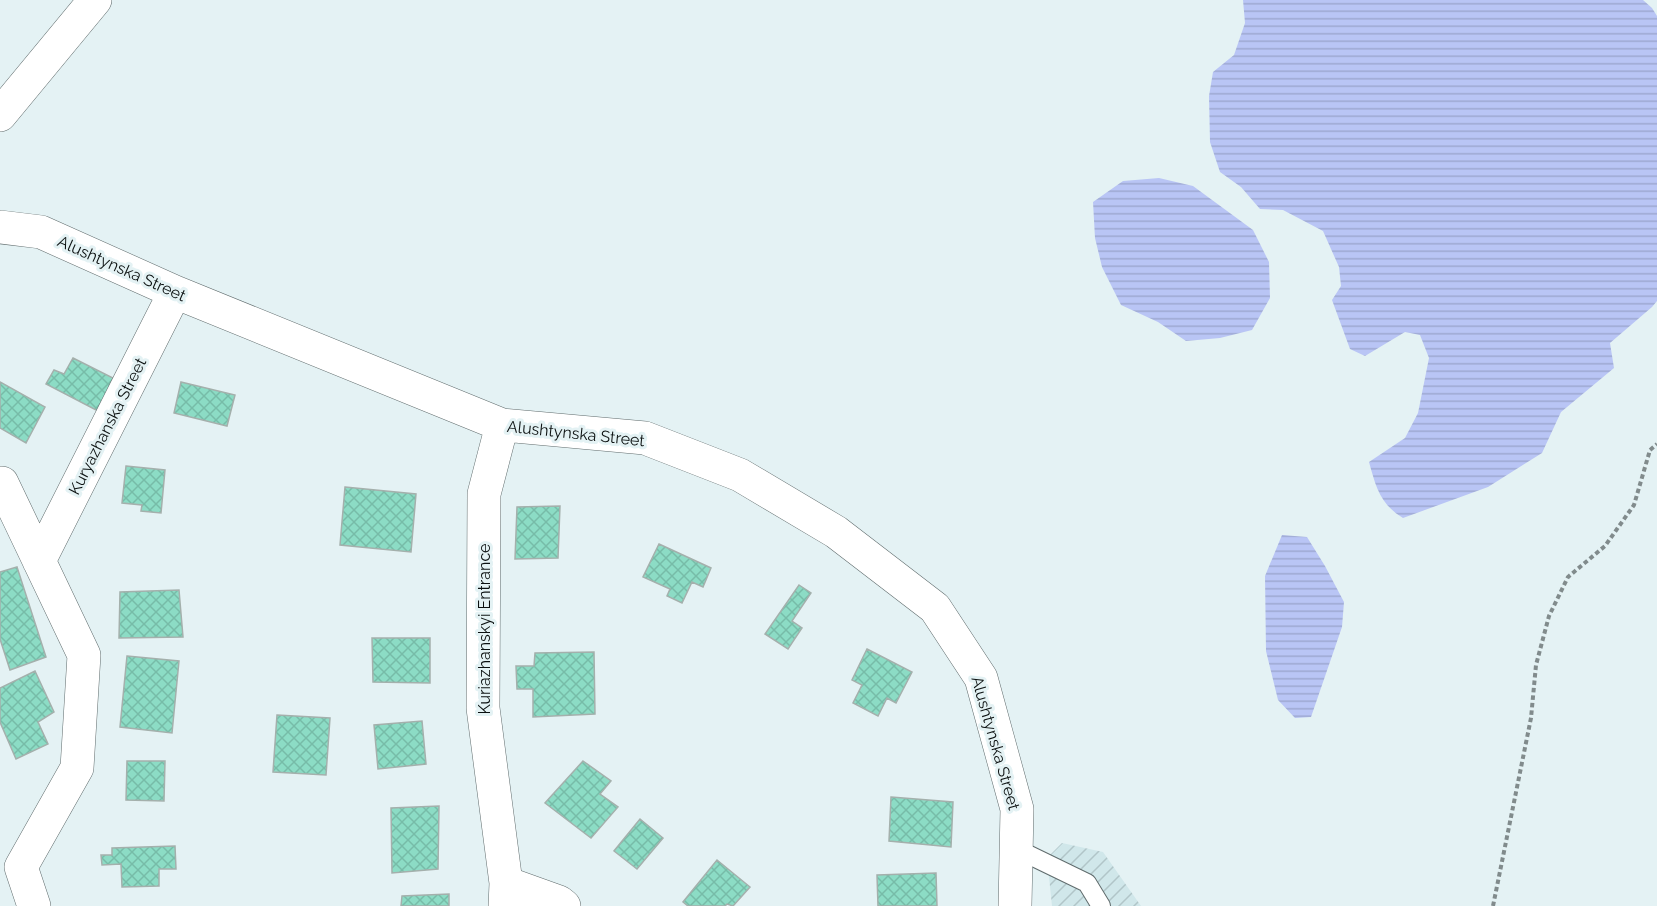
<svg xmlns="http://www.w3.org/2000/svg" width="1657" height="906" viewBox="0 0 1657 906" font-family="Raleway,sans-serif">
<defs>
<pattern id="industrial-furrows" width="10" height="10" patternUnits="userSpaceOnUse" patternTransform="scale(1.5)"><rect width="10" height="10" fill="#d0e7ea"/><path d="M-1 1l2-2M0 10L10 0M9 11l2-2" fill="none" stroke="#b1c5c8"/></pattern>
<pattern id="water-rules" width="6" height="5" patternUnits="userSpaceOnUse" patternTransform="scale(1.5)"><rect width="6" height="5" fill="#b9c5f5"/><path d="M0 2.5h6" fill="none" stroke="#9ea8d1"/></pattern>
<pattern id="building-cross-hatch" width="8" height="8" patternUnits="userSpaceOnUse" patternTransform="scale(1.5)"><rect width="8" height="8" fill="#8cdcc5"/><path d="M0 0l8 8M0 8l8-8" fill="none" stroke="#77bca8"/></pattern>
</defs>
<rect width="100%" height="100%" fill="#e4f2f4"/>
<path fill="url(#industrial-furrows)" d="M 1062,843 L 1103,852 L 1141,906 L 1052,906 L 1048,867 L 1050,855 Z"/>
<path fill="url(#water-rules)" d="M 1243,0 L 1643,0 L 1652,8 L 1657,16 L 1657,301 L 1652,307 L 1610,343 L 1614,368 L 1561,412 L 1542,453 L 1488,487 L 1403,518 C 1380,504 1376,487 1369,462 L 1405,438 L 1418,413 L 1429,358 L 1420,335 L 1405,332 L 1365,356 L 1350,349 L 1332,300 L 1341,286 L 1339,267 L 1323,231 L 1283,210 L 1260,209 L 1241,187 L 1220,172 L 1210,142 L 1209,96 L 1213,72 L 1234,55 L 1245,23 Z
M 1159,178 L 1193,186 L 1253,230 L 1269,262 L 1270,298 L 1252,330 L 1220,338 L 1186,341 L 1158,322 L 1121,305 L 1102,267 L 1095,238 L 1093,202 L 1123,181 Z
M 1282,535 L 1307,537 L 1325,566 L 1344,602 L 1342,627 L 1311,717 L 1295,718 L 1278,700 L 1266,651 L 1265,576 Z"/>
<path fill="url(#building-cross-hatch)" stroke="#a4b0ac" stroke-width="1.5" d="M 73,358 L 115,379 L 98,411 L 46,384 L 54,370 L 64,374 Z
M 0,382 L 45,407 L 26,443 L 0,428 Z
M 181,382 L 235,395 L 227,426 L 174,413 Z
M 126,466 L 165,470 L 161,513 L 141,511 L 142,505 L 122,503 Z
M 345,487 L 416,494 L 411,552 L 340,545 Z
M 560,506 L 558,558 L 515,559 L 517,507 Z
M 659,544 L 711,568 L 703,587 L 692,582 L 682,603 L 667,596 L 670,589 L 643,577 Z
M 17,567 L 46,657 L 10,670 L 0,639 L 0,572 Z
M 799,585 L 811,593 L 792,621 L 802,628 L 788,649 L 765,634 Z
M 179,590 L 183,637 L 119,638 L 120,592 Z
M 372,638 L 430,638 L 430,683 L 373,682 Z
M 867,649 L 912,672 L 896,703 L 887,698 L 878,716 L 853,703 L 862,685 L 852,680 Z
M 594,652 L 595,714 L 533,717 L 533,689 L 517,689 L 516,666 L 534,666 L 535,653 Z
M 127,656 L 179,661 L 172,733 L 120,727 Z
M 35,671 L 54,712 L 38,722 L 48,744 L 16,759 L 0,722 L 0,688 Z
M 277,715 L 330,718 L 326,775 L 273,772 Z
M 422,721 L 426,764 L 378,769 L 374,725 Z
M 127,761 L 165,761 L 164,801 L 126,800 Z
M 583,761 L 611,781 L 600,794 L 618,807 L 591,838 L 545,803 Z
M 891,797 L 953,802 L 951,847 L 889,841 Z
M 439,806 L 438,869 L 392,873 L 391,808 Z
M 640,819 L 663,838 L 637,869 L 614,851 Z
M 175,846 L 176,869 L 159,869 L 159,886 L 122,887 L 121,864 L 102,865 L 101,855 L 112,855 L 112,848 Z
M 717,860 L 750,887 L 733,906 L 727,904 L 725,906 L 688,906 L 683,902 Z
M 936,873 L 937,906 L 878,906 L 877,875 Z
M 449,894 L 449,906 L 401,906 L 402,896 Z"/>
<g fill="none" stroke-linecap="round" stroke-linejoin="round">
<defs>
<path id="service" d="M 1017,849 L 1087,883 L 1101,906"/>
<path id="minor" d="M 0,115 L 95,0
M 0,227 L 41,232 L 175,292 L 502,425 L 645,438 L 740,475 L 836,532 L 935,608 L 981,678 L 1017,809 L 1015,906
M 502,425 L 484,494 L 483,708 L 506,883 L 505,906
M 2,483 L 84,655 L 77,768 L 21,867 L 34,906
M 39,561 L 175,292
M 506,883 L 559,902 L 564,906"/>
</defs>
<use href="#service" stroke="#606c6d" stroke-width="20"/>
<use href="#minor" stroke="#606c6d" stroke-width="34"/>
<path stroke="#818b8c" stroke-width="4" stroke-dasharray="4.5 3" stroke-linecap="butt" d="M 1493,906 L 1531,718 L 1536,665 L 1549,616 L 1568,577 L 1605,546 L 1634,505 L 1650,450 L 1657,444"/>
<use href="#service" stroke="#fff" stroke-width="18"/>
<use href="#minor" stroke="#fff" stroke-width="33"/>
</g>
<g text-anchor="middle" stroke-width="6" stroke-linejoin="round" paint-order="stroke">
<g font-size="16" fill="#0b1010" stroke="#e4f2f4">
<text transform="translate(122 268) rotate(24)" y="6">Alushtynska Street</text>
<text transform="translate(107 426) rotate(-63)" y="6">Kuryazhanska Street</text>
<text transform="translate(576 433) rotate(6)" y="6">Alushtynska Street</text>
<text transform="translate(484 629) rotate(-90)" y="6">Kuriazhanskyi Entrance</text>
<text transform="translate(996 743) rotate(74)" y="6">Alushtynska Street</text>
</g>
</g>
</svg>
